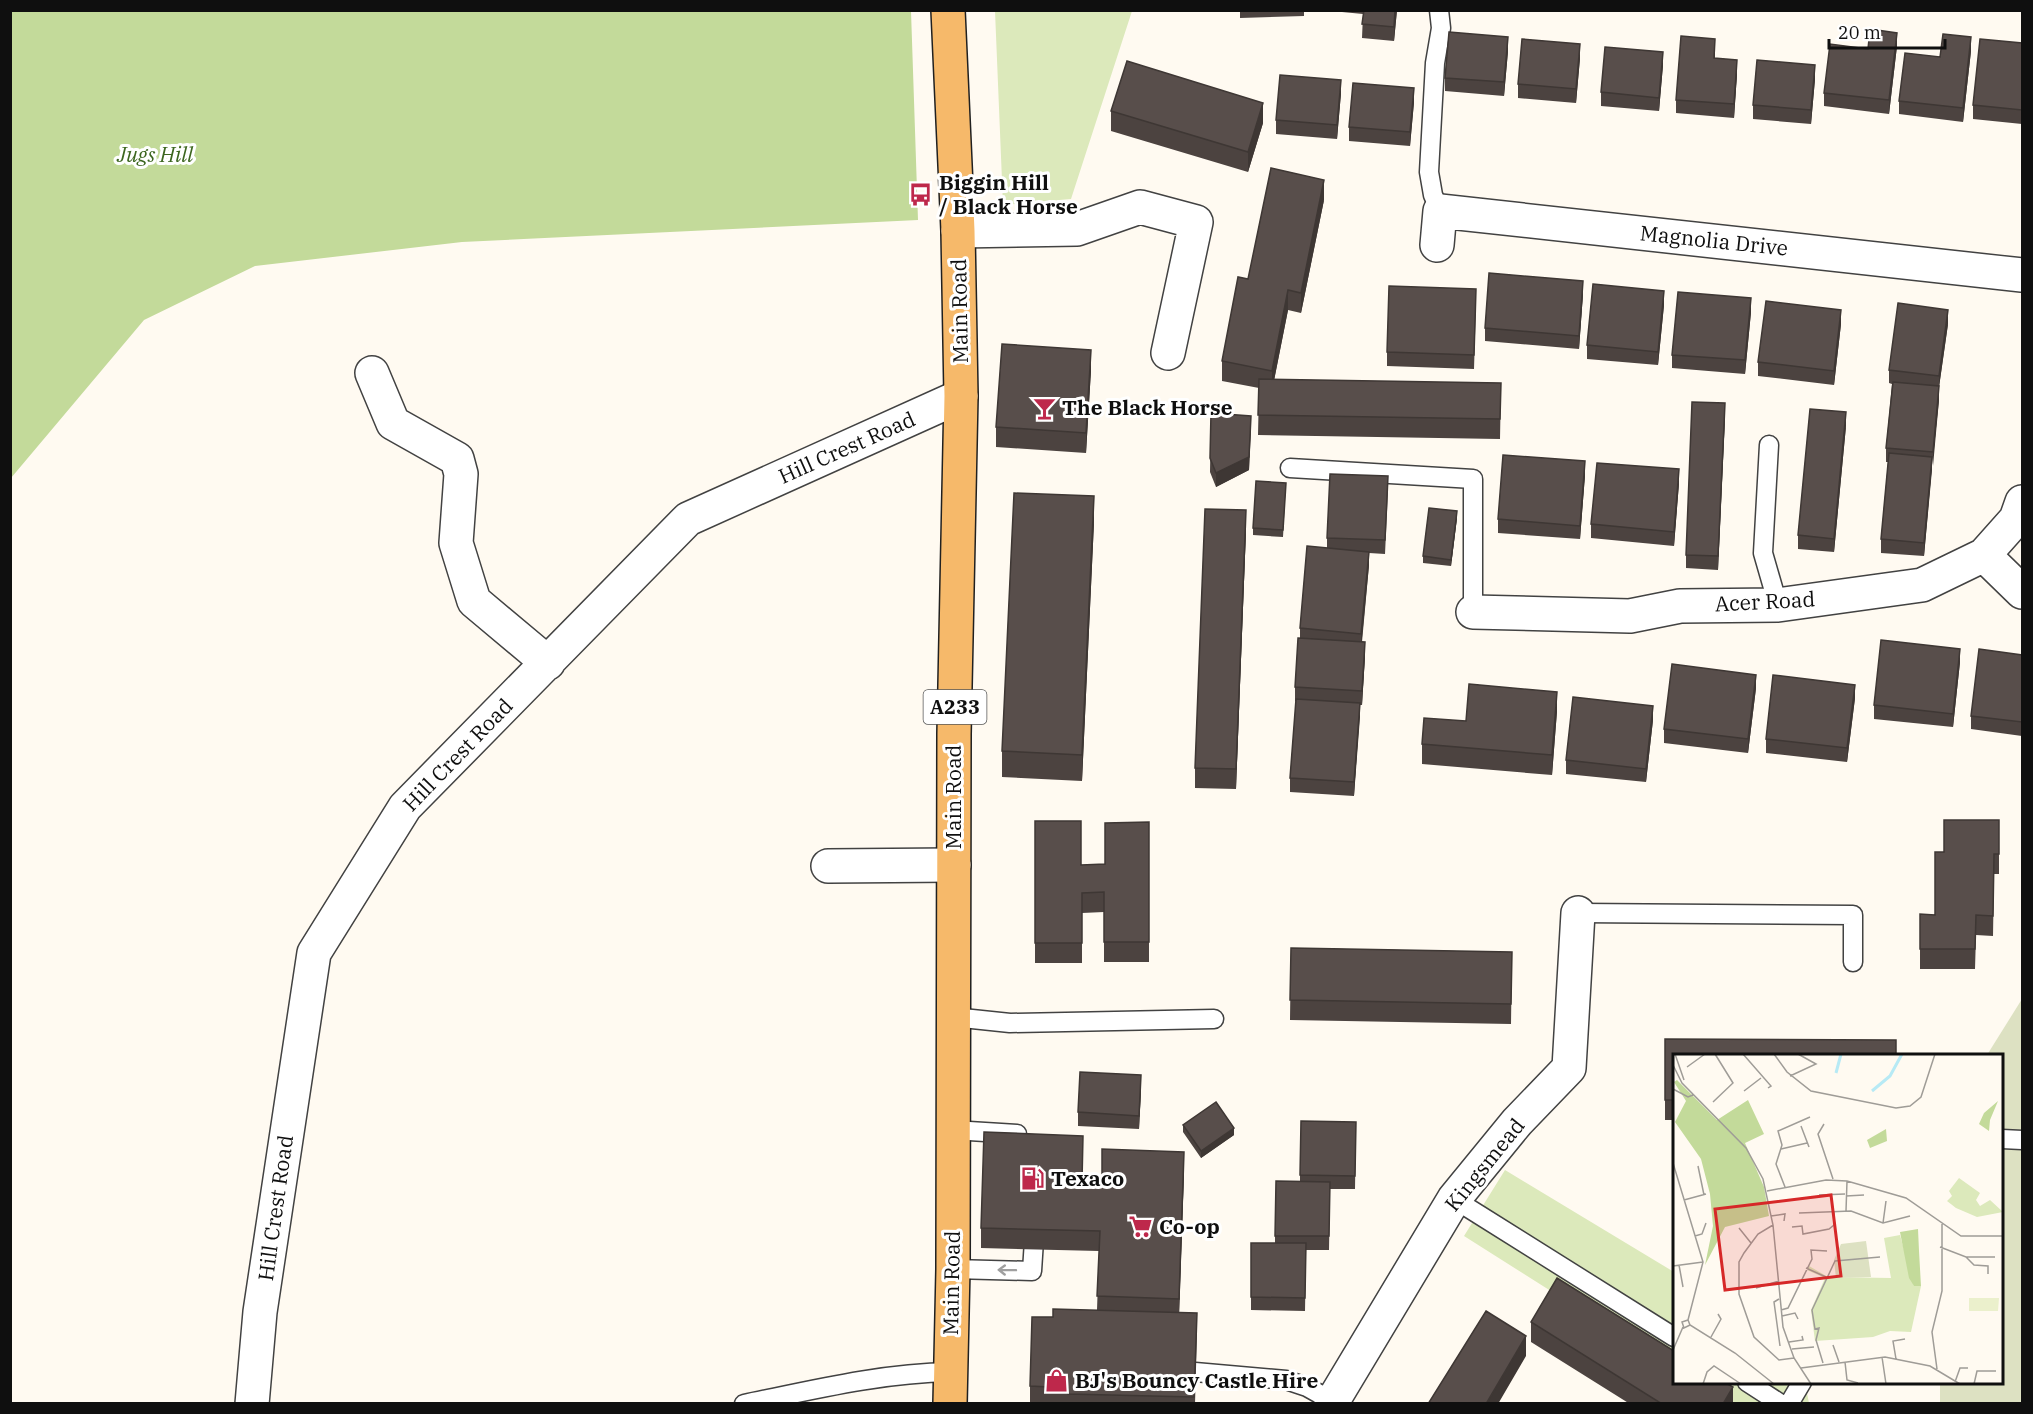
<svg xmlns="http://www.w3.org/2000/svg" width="2033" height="1414" viewBox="0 0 2033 1414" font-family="'IBM Plex Serif',serif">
<rect width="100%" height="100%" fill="#fffaf1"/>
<path fill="#dce9bb" d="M 995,11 L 1132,11 L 1071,199 L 1003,205 Z
M 1505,1170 L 1674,1272 L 1674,1369 L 1464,1236 Z
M 1696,1383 L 1805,1383 L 1809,1403 L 1730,1403 Z"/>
<path fill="#c3da9a" d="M 11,10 L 911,11 L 918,220 L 462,242 L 255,266 L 144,320 L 11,478 Z"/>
<path fill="#dde1c2" d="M 2022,999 L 2022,1403 L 1940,1403 L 1940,1383 L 2002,1382 L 2002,1056 L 1987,1055 Z"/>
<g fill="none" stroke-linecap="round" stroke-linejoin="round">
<defs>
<path id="service" d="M 1439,10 L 1441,28 L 1435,63 L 1429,172 L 1433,195 L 1440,211
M 1769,445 L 1763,553 L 1778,605
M 1290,468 L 1473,479 L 1473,612
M 1578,913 L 1853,915 L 1853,962
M 953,1017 L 1010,1023 L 1214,1019
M 953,1130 L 1017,1134
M 2002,1139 L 2022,1140
M 1454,1199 L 1674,1337
M 953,1269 L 1032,1271 L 1035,1225
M 1195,1372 L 1286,1380 L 1307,1387 L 1332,1401
M 1747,1382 L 1781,1404
M 744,1404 C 812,1390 881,1373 951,1372
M 1789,1404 L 1802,1382"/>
<path id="minor" d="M 958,231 L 1077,229 L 1140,207 L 1196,222 L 1168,353
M 1437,245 L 1440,211 L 2022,275
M 372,373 L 393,423 L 457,459 L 461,474 L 456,543 L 474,601 L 548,663
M 1984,555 L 2022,592
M 1473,612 L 1630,616 L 1680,606 L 1778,605 L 1922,585 L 1984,555 L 2016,519 L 2022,502
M 828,866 L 954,865
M 252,1404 L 260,1312 L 314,953 L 405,807 L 688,519 L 961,396
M 1331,1404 L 1454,1199 L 1517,1122 L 1569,1068 L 1578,913"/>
<path id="primary" d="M 948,10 L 958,231 L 961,396 L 954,734 L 953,1269 L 950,1404"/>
</defs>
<use href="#service" stroke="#424242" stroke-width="21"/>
<use href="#minor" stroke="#424242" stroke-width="36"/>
<use href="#primary" stroke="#202020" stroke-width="36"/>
<use href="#service" stroke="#fff" stroke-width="18"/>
<use href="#minor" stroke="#fff" stroke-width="33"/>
<use href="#primary" stroke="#f6b96a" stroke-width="33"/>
</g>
<path fill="#4c4340" d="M 1240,10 L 1304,10 L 1304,16 L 1240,18 Z
M 1342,10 L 1397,10 L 1394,41 L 1362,38 L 1363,14 L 1342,12 Z
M 2022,43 L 2022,124 L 1973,119 L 1973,105 Z
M 1897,46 L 1889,114 L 1824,106 L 1824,93 L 1868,49 Z
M 1508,51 L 1504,96 L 1445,91 L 1445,78 Z
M 1971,51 L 1963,122 L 1899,114 L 1899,101 L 1940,57 Z
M 1715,52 L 1715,58 L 1737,74 L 1734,118 L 1676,113 L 1676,100 Z
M 1580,58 L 1576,103 L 1518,98 L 1518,84 Z
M 1663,65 L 1659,111 L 1601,106 L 1601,92 Z
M 1815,79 L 1811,124 L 1753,119 L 1753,105 Z
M 1341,93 L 1337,139 L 1276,134 L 1276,120 Z
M 1414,102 L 1410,146 L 1349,141 L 1349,127 Z
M 1111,111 L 1263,123 L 1248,172 L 1111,131 Z
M 1324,200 L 1301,313 L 1288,310 L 1274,380 L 1501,383 L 1500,439 L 1258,435 L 1259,388 L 1222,381 L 1222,361 L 1248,279 Z
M 1583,294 L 1579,349 L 1485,341 L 1485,328 Z
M 1476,303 L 1474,369 L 1387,366 L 1387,352 Z
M 1664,305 L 1658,365 L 1587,359 L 1587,345 Z
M 1751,312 L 1745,374 L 1672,368 L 1672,355 Z
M 1841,324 L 1834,385 L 1758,376 L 1758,362 Z
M 1948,324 L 1939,387 L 1939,400 L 1932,466 L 1924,556 L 1881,553 L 1881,539 L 1888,462 L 1886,462 L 1886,448 L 1892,384 L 1889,383 L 1889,370 Z
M 1091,370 L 1086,453 L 996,447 L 996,427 Z
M 1211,413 L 1251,429 L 1249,470 L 1216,487 L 1210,472 Z
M 1725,417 L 1718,570 L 1686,568 L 1686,555 Z
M 1846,426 L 1834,552 L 1798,549 L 1798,535 Z
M 1585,475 L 1580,539 L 1498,533 L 1498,519 Z
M 1286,483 L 1283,537 L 1253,535 L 1253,528 Z
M 1679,483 L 1674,546 L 1591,538 L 1591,524 Z
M 1388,490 L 1385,554 L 1369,553 L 1369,565 L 1362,642 L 1365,656 L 1362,705 L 1360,705 L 1354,796 L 1290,792 L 1290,778 L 1296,701 L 1295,701 L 1295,687 L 1300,638 L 1300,628 L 1327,548 L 1327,538 Z
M 1457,518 L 1451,566 L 1423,563 L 1423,556 Z
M 1094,522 L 1082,781 L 1002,777 L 1002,751 Z
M 1246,530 L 1236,789 L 1195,788 L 1195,768 Z
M 2022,655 L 2022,736 L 1971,729 L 1971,716 Z
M 1960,662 L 1953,727 L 1874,719 L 1874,705 Z
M 1756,688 L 1748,753 L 1664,743 L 1664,729 Z
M 1855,698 L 1847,762 L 1766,753 L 1766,739 Z
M 1557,711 L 1552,775 L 1422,764 L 1422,744 L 1466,721 Z
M 1653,720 L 1646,782 L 1566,774 L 1566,760 Z
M 1999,820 L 1999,874 L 1994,874 L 1993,936 L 1976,935 L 1975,969 L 1920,969 L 1920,914 L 1935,915 L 1944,852 Z
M 1035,821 L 1081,865 L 1105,864 L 1149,822 L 1149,962 L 1104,962 L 1104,912 L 1082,913 L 1082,963 L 1035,963 Z
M 1291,948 L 1512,952 L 1511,1024 L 1290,1020 Z
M 1665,1039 L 1674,1056 L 1674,1120 L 1665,1120 Z
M 1141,1089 L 1139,1129 L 1078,1126 L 1078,1112 Z
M 1356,1122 L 1355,1189 L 1330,1189 L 1329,1250 L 1306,1250 L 1305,1311 L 1251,1310 L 1251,1243 L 1275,1243 L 1275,1236 L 1300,1182 L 1300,1175 Z
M 1183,1125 L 1234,1135 L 1201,1158 L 1183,1132 Z
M 1083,1156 L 1082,1182 L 1102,1183 L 1184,1172 L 1179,1312 L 1197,1333 L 1195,1404 L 1030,1404 L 1030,1386 L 1053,1317 L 1097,1310 L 1099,1251 L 981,1248 L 981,1228 Z
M 1531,1322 L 1733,1404 L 1630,1404 L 1531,1342 Z"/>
<path fill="#3e3734" d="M 1395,10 L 1397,10 L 1394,41 L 1394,27 Z
M 1897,33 L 1897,46 L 1889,114 L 1889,100 Z
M 1508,37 L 1508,51 L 1504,96 L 1504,82 Z
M 1971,37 L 1971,51 L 1963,122 L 1963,108 Z
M 1580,44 L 1580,58 L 1576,103 L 1576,89 Z
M 1663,52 L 1663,65 L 1659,111 L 1659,98 Z
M 1737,60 L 1737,74 L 1734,118 L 1734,104 Z
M 1815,65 L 1815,79 L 1811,124 L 1811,110 Z
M 1341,80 L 1341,93 L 1337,139 L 1337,125 Z
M 1414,88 L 1414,102 L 1410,146 L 1410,132 Z
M 1263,103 L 1263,123 L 1248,172 L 1248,152 Z
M 1324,180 L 1324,200 L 1301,313 L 1301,293 Z
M 1583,281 L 1583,294 L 1579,349 L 1579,336 Z
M 1288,290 L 1288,310 L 1272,391 L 1272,371 Z
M 1664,291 L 1664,305 L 1658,365 L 1658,352 Z
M 1751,298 L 1751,312 L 1745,374 L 1745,360 Z
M 1841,310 L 1841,324 L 1834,385 L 1834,371 Z
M 1948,310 L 1948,324 L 1939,387 L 1939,400 L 1933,466 L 1933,452 L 1939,390 L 1939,376 Z
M 1091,350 L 1091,370 L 1086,453 L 1086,433 Z
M 1725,403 L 1725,417 L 1718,570 L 1718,556 Z
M 1846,412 L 1846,426 L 1834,552 L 1834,539 Z
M 1251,416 L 1249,470 L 1216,487 L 1216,473 Z
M 1932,457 L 1932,470 L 1924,556 L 1924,543 Z
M 1585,461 L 1585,475 L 1580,539 L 1580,526 Z
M 1679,469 L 1679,483 L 1674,546 L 1674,532 Z
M 1094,496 L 1094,522 L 1082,781 L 1082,755 Z
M 1246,510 L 1246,530 L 1236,789 L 1236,769 Z
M 1457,511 L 1457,518 L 1451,566 L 1451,560 Z
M 1369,552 L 1369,565 L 1361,648 L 1361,634 Z
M 1365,642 L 1365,656 L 1362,705 L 1362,691 Z
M 1960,649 L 1960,662 L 1953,727 L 1953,714 Z
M 1756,675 L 1756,688 L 1748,753 L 1748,739 Z
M 1855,685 L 1855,698 L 1847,762 L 1847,748 Z
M 1557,692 L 1557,711 L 1552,775 L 1552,755 Z
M 1360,703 L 1360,717 L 1354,796 L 1354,782 Z
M 1653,706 L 1653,720 L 1646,782 L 1646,769 Z
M 1141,1075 L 1141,1089 L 1139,1129 L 1139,1116 Z
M 1234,1128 L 1234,1135 L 1201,1158 L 1201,1151 Z
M 1184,1152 L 1184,1172 L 1179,1319 L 1179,1299 Z
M 1526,1336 L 1526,1356 L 1498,1404 L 1486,1404 Z
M 1733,1387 L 1733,1404 L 1723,1404 Z"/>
<path fill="#584e4b" stroke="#3e3734" stroke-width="1.5" d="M 1364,10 L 1395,10 L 1394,27 L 1362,24 Z
M 1870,29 L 1897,33 L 1889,100 L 1824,93 L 1830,44 L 1868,49 Z
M 1449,32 L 1508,37 L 1504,82 L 1445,78 Z
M 1943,34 L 1971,37 L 1963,108 L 1899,101 L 1905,53 L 1940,57 Z
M 1681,36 L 1715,39 L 1714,58 L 1737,60 L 1734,104 L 1676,100 Z
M 1522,39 L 1580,44 L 1576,89 L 1518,84 Z
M 1980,39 L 2022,43 L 2022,110 L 1973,105 Z
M 1605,47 L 1663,52 L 1659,98 L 1601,92 Z
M 1757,60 L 1815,65 L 1811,110 L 1753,105 Z
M 1127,61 L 1263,103 L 1248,152 L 1111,111 Z
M 1280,75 L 1341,80 L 1337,125 L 1276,120 Z
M 1353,83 L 1414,88 L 1410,132 L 1349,127 Z
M 1271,168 L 1324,180 L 1301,293 L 1288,290 L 1272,371 L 1222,361 L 1238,277 L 1248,279 Z
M 1489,273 L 1583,281 L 1579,336 L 1485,328 Z
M 1593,284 L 1664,291 L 1658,352 L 1587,345 Z
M 1389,286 L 1476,289 L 1474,355 L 1387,352 Z
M 1678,292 L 1751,298 L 1745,360 L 1672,355 Z
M 1766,301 L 1841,310 L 1834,371 L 1758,362 Z
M 1898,303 L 1948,310 L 1939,376 L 1889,370 Z
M 1002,344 L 1091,350 L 1086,433 L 996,427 Z
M 1259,379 L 1501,383 L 1500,419 L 1258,415 Z
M 1893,382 L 1939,386 L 1933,452 L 1886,448 Z
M 1692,402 L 1725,403 L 1718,556 L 1686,555 Z
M 1810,409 L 1846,412 L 1834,539 L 1798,535 Z
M 1211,413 L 1251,416 L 1249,457 L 1216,473 L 1210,458 Z
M 1889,453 L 1932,457 L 1924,543 L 1881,539 Z
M 1503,455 L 1585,461 L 1580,526 L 1498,519 Z
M 1597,463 L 1679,469 L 1674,532 L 1591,524 Z
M 1330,474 L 1388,476 L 1385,540 L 1327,538 Z
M 1256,481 L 1286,483 L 1283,530 L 1253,528 Z
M 1014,493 L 1094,496 L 1082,755 L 1002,751 Z
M 1429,508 L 1457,511 L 1451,560 L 1423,556 Z
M 1205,509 L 1246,510 L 1236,769 L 1195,768 Z
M 1307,546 L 1369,552 L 1361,634 L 1300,628 Z
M 1298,638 L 1365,642 L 1362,691 L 1295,687 Z
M 1881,640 L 1960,649 L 1953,714 L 1874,705 Z
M 1979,649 L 2022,655 L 2022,722 L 1971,716 Z
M 1672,664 L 1756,675 L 1748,739 L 1664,729 Z
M 1773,675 L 1855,685 L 1847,748 L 1766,739 Z
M 1469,684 L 1557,692 L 1552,755 L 1422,744 L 1424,718 L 1466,721 Z
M 1573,697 L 1653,706 L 1646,769 L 1566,760 Z
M 1296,699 L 1360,703 L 1354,782 L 1290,778 Z
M 1944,820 L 1999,820 L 1999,854 L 1994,854 L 1993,916 L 1976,915 L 1975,949 L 1920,949 L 1920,914 L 1935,915 L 1935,852 L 1944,852 Z
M 1035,821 L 1081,821 L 1081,865 L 1105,864 L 1105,823 L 1149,822 L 1149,942 L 1104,942 L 1104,892 L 1082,893 L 1082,943 L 1035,943 Z
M 1291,948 L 1512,952 L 1511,1004 L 1290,1000 Z
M 1665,1039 L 1896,1040 L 1896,1056 L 1674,1056 L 1674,1100 L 1665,1100 Z
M 1080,1072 L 1141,1075 L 1139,1116 L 1078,1112 Z
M 1216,1102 L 1234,1128 L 1201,1151 L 1183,1125 Z
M 1301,1121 L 1356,1122 L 1355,1176 L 1300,1175 Z
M 984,1132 L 1083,1136 L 1082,1182 L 1102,1183 L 1102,1149 L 1184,1152 L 1179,1299 L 1097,1296 L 1100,1231 L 981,1228 Z
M 1276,1181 L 1330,1182 L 1329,1236 L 1275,1236 Z
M 1251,1243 L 1306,1243 L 1305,1298 L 1251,1297 Z
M 1557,1278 L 1674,1351 L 1674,1383 L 1726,1383 L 1733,1387 L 1723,1404 L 1662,1404 L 1531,1322 Z
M 1053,1309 L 1197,1313 L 1194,1397 L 1068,1394 L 1068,1388 L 1030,1386 L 1032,1317 L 1053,1317 Z
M 1486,1311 L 1526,1336 L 1486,1404 L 1428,1404 Z"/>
<defs><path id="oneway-shaft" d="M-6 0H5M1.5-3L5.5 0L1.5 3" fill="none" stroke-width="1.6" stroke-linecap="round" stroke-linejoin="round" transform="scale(1.5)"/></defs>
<use stroke="#9f9f9f" href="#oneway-shaft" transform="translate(1007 1270) rotate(-179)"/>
<defs>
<symbol id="bus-bare" viewBox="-9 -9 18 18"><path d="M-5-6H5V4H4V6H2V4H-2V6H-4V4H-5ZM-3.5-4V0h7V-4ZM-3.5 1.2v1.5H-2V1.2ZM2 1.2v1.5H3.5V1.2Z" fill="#be284b" stroke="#fff" stroke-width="2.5" paint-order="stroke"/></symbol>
<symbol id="bar-bare" viewBox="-9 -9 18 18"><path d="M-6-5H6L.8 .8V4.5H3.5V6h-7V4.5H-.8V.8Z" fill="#be284b" stroke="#fff" stroke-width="2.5" paint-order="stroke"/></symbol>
<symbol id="fuel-bare" viewBox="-9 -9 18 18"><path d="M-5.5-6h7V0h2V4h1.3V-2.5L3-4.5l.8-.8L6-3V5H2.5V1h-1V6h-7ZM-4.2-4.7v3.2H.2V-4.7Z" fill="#be284b" stroke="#fff" stroke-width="2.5" paint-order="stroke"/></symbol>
<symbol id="supermarket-bare" viewBox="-9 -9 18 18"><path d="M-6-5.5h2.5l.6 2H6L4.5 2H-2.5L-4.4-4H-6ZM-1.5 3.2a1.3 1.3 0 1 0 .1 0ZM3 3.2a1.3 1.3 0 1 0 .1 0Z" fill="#be284b" stroke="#fff" stroke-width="2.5" paint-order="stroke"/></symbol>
<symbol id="shop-bare" viewBox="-9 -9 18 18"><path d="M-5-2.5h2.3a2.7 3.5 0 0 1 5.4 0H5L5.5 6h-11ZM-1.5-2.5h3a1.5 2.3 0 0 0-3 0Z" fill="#be284b" stroke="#fff" stroke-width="2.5" paint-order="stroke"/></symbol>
</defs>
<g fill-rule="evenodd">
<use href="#bus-bare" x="904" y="178" width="33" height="33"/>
<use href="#bar-bare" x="1028" y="392" width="33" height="33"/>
<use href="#fuel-bare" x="1016" y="1162" width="33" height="33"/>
<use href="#supermarket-bare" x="1124" y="1210" width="33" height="33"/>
<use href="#shop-bare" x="1040" y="1364" width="33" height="33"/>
</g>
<g text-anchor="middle" stroke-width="6" stroke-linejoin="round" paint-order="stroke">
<rect fill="#fff" stroke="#575757" stroke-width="1.5" x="923.5" y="690" width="63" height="34" rx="4.5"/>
<g font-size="20" font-weight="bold" fill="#0f0f0f">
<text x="955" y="714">A233</text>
</g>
<g font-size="21" font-style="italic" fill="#3c661f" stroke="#fff">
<text x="155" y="162">Jugs Hill</text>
</g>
<g font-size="21" font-weight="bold" fill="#0f0f0f" stroke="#fff" text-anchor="start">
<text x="939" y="190">Biggin Hill<tspan x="939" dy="24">/ Black Horse</tspan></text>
<text x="1062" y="415">The Black Horse</text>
<text x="1051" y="1186">Texaco</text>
<text x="1159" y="1234">Co-op</text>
<text x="1075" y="1388">BJ's Bouncy Castle Hire</text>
</g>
<g font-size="21" fill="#0f0f0f" stroke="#fff">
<text transform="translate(1714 241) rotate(6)" y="7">Magnolia Drive</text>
<text transform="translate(960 311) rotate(-91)" y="7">Main Road</text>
<text transform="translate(847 448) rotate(-24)" y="7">Hill Crest Road</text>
<text transform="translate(1765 602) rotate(-3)" y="7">Acer Road</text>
<text transform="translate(458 755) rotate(-46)" y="7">Hill Crest Road</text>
<text transform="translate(954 797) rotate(-90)" y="7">Main Road</text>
<text transform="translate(1485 1165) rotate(-51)" y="7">Kingsmead</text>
<text transform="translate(276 1208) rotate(-82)" y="7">Hill Crest Road</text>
<text transform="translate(952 1283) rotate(-89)" y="7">Main Road</text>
</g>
</g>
<g transform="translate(1673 1054)">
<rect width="330" height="330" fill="#fffaf1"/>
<path d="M 286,124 L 307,139 L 303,146 L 307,152 L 317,146 L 330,158 L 304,163 L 283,154 L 274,147 L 279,142 L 276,137 ZM 227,181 L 241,232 L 248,232 L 238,278 L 217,277 L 200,283 L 142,287 L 138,256 L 152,224 L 134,216 L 136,212 L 155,223 L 218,224 L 211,184 Z" fill="#dce9bb"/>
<path d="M 4,26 L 44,66 L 75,46 L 91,80 L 72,89 L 91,133 L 96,162 L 52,173 L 32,211 L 40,172 L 37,140 L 28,105 L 2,68 L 13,47 L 1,28 ZM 325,47 L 317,66 L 316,77 L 306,70 L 311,59 ZM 213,75 L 214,87 L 197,94 L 194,86 ZM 245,175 L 246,197 L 248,232 L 241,232 L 236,224 L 227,178 Z" fill="#c3da9a"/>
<path d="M 193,187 L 198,223 L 163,224 L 161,206 L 168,190 Z" fill="#dde1c2"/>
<path d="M 296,244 L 326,244 L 325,257 L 296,257 Z" fill="#ebf0cc"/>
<path fill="none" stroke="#b7eaf5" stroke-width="3" d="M 163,19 L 168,0M 199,37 L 217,22 L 229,0"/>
<path fill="none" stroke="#9f9c97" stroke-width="1.5" d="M 2,0 L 11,26M 70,0 L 98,32 L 95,34M 101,0 L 114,18 L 138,37 L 223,54 L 237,52 L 248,43 L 262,0M 0,11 L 9,29 L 73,94 L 90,125 L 100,171 L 110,273 L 121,304 L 138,330M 14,13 L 32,0M 117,22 L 143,10 L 125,0M 0,35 L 15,43 L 20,41M 71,37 L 88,24M 40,48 L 60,29 L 42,0M 151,70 L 145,80 L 160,125M 128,72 L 136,93M 108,95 L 134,89M 0,109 L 30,208 L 15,266M 25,112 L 31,141M 112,133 L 103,110 L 109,91 L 105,77 L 137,63M 94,137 L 153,126 L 174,127 L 233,144 L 288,182 L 330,182M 146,141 L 172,140M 173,142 L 191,141M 11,146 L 33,140M 173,157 L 174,127M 126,159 L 178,157 L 210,169 L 237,162M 98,162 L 112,160 L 111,167M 210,169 L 213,147M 100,171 L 85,180 L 71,199 L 66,208 L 66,240 L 81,283 L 106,306 L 121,304M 119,173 L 129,172 L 130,180 L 156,175 L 161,171 L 161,157M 66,174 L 78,189M 22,182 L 29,180 L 33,169M 267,193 L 293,203 L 322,203M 293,203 L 301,211 L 315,212 L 315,220M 6,211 L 10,233M 0,212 L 30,208M 133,214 L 153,223M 83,234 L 106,227M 106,245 L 101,248 L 107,292M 108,256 L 115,254 L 139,205 L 138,196 L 154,197M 109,262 L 122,259 L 125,265M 17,271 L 11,274 L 9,268 L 15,266 L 17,271 L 62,299 L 101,330M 38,283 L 48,265 L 45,260M 116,288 L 130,286 L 129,282M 160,291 L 166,308M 119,295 L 141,293M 0,296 L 10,273M 209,303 L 213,330M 223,305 L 220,287 L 232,285M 172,308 L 174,326 L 185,329M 150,309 L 143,286 L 146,274 L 142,275 L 139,256 L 162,207 L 207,203M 128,314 L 212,303 L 257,312 L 287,330M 264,315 L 259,278 L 269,237 L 269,170M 282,328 L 287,314 L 295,314M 30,330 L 34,318 L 41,312 L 68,330M 301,330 L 304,317 L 323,317"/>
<path fill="#d62828" fill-opacity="0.15" stroke="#d62828" stroke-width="3" d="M 158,141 L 168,222 L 52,236 L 42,155 Z"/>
<rect width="330" height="330" fill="none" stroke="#0f0f0f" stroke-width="3"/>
</g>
<rect width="2033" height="1414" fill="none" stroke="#0f0f0f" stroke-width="24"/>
<path d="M1829 39v9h116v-9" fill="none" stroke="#0f0f0f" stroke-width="3"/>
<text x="1838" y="39" font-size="18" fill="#0f0f0f" stroke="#ffffff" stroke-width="4.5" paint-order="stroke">20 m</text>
</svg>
